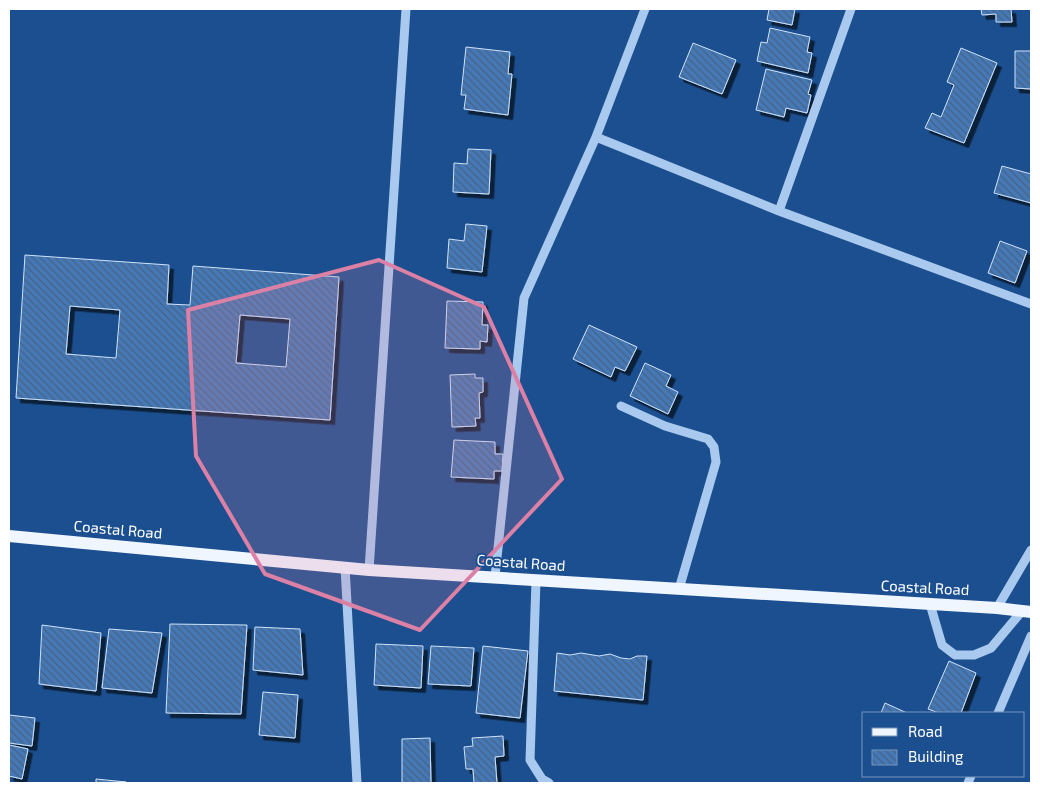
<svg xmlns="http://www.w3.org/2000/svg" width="1040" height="792" viewBox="0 0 1040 792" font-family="'Exo 2',sans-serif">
<defs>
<pattern id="building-back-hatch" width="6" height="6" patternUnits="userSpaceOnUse" patternTransform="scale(1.25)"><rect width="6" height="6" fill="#4478b7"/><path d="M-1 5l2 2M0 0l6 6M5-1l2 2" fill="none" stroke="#486282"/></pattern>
<filter id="shadow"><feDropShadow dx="4.5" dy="4.5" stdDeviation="0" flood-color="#0009"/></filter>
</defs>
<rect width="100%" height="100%" fill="#1b4f8f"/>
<path fill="url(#building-back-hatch)" stroke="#cfe3fa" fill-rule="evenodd" filter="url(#shadow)" d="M 769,9 L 795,9 L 792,25 L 767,20 Z
M 981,9 L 1011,9 L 1012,22 L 996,22 L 996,14 L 982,15 Z
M 770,28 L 810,37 L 807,52 L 812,53 L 808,73 L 757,61 L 761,42 L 767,43 Z
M 693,43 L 736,60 L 722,94 L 679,77 Z
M 466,47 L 510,52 L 508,74 L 512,74 L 508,115 L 464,109 L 466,95 L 461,95 Z
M 961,48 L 997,63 L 964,143 L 925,128 L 932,113 L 941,117 L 954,85 L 947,82 Z
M 1015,51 L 1031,51 L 1031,89 L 1015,88 Z
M 766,69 L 812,80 L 808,94 L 811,95 L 807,113 L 786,108 L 784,117 L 756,110 Z
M 468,149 L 491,150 L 489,194 L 453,192 L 454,163 L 467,164 Z
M 1002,166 L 1031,174 L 1031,203 L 994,193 Z
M 466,224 L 487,226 L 482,272 L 447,268 L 449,239 L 464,241 Z
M 1000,241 L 1027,251 L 1015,283 L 988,273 Z
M 25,255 L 169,265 L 167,304 L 190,305 L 193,266 L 339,277 L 330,420 L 16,398 ZM 70,306 L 120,310 L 116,358 L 66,354 ZM 240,315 L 290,319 L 286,367 L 236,363 Z
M 447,301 L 483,302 L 482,325 L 488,325 L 487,342 L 480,341 L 480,349 L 445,348 Z
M 589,325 L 637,347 L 625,371 L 615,367 L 611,377 L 573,359 Z
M 645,363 L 671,375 L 666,386 L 678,392 L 668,414 L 630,396 Z
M 475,374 L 475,378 L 483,378 L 483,392 L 479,393 L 480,418 L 475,418 L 476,426 L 452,427 L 450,375 Z
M 454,440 L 495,442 L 495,454 L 503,454 L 502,471 L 494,471 L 494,479 L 451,477 Z
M 170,624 L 247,625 L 241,714 L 166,713 Z
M 42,625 L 101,633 L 96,691 L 39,684 Z
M 255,627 L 300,629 L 303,675 L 253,670 Z
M 109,629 L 162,633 L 152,693 L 102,688 Z
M 376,644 L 423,646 L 421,688 L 374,685 Z
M 431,646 L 474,648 L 471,686 L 428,684 Z
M 483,646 L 528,651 L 520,718 L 476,713 Z
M 557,653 L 570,655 L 581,653 L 599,656 L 610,654 L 621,658 L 630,659 L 637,656 L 647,656 L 643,700 L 554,691 Z
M 949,661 L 976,673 L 961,713 L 939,713 L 928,709 Z
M 263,692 L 298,695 L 295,738 L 259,735 Z
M 885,703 L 907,713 L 881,713 Z
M 9,715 L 35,718 L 32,746 L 9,743 Z
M 503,736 L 504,756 L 495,757 L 497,783 L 474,783 L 473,769 L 466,769 L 464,747 L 473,746 L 472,738 Z
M 430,738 L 431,783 L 402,783 L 402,739 Z
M 9,745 L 28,749 L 22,779 L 9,776 Z
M 96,779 L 126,782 L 96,783 Z"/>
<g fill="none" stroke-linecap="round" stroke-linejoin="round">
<path stroke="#a9c9ee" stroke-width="9" d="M 596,137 L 779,211 L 1031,304
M 779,211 L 851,9
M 621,406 L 665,426 L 708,439 L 714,447 L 716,462 L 679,589
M 345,567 L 357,783
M 369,570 L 406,9
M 495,577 L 524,298 L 596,137 L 645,9
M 536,581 L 530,760 L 542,779 L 549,783
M 930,604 L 942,645 L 955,655 L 974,655 L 991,648 L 1022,611
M 997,608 L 1031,550
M 998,713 L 1031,636
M 968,783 L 971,776"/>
<path stroke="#f0f6ff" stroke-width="12" d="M 9,536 L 369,570 L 997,608 L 1031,612"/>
</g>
<path fill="#dd80a5" fill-opacity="0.2" stroke="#dd80a5" stroke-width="4" stroke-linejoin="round" d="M 379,260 L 484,307 L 562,479 L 420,630 L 265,574 L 196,456 L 188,310 Z"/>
<g text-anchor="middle" stroke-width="4" stroke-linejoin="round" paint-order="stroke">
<g font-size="15" fill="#fff" stroke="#1b4f8f">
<text transform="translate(118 530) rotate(5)" y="5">Coastal Road</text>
<text transform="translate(521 563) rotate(4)" y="5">Coastal Road</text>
<text transform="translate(925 588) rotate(3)" y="5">Coastal Road</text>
</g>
</g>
<rect width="1040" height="792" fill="none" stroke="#ffffff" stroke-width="20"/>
<rect x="862" y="712" width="162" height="65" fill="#1b4f8f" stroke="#7695bc"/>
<rect x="872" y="728" width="25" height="8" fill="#f0f6ff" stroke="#7695bc"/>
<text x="908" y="737" font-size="15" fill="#ffffff">Road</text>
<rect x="872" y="750" width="25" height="15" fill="url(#building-back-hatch)" stroke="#7695bc"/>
<text x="908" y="762" font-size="15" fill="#ffffff">Building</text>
</svg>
